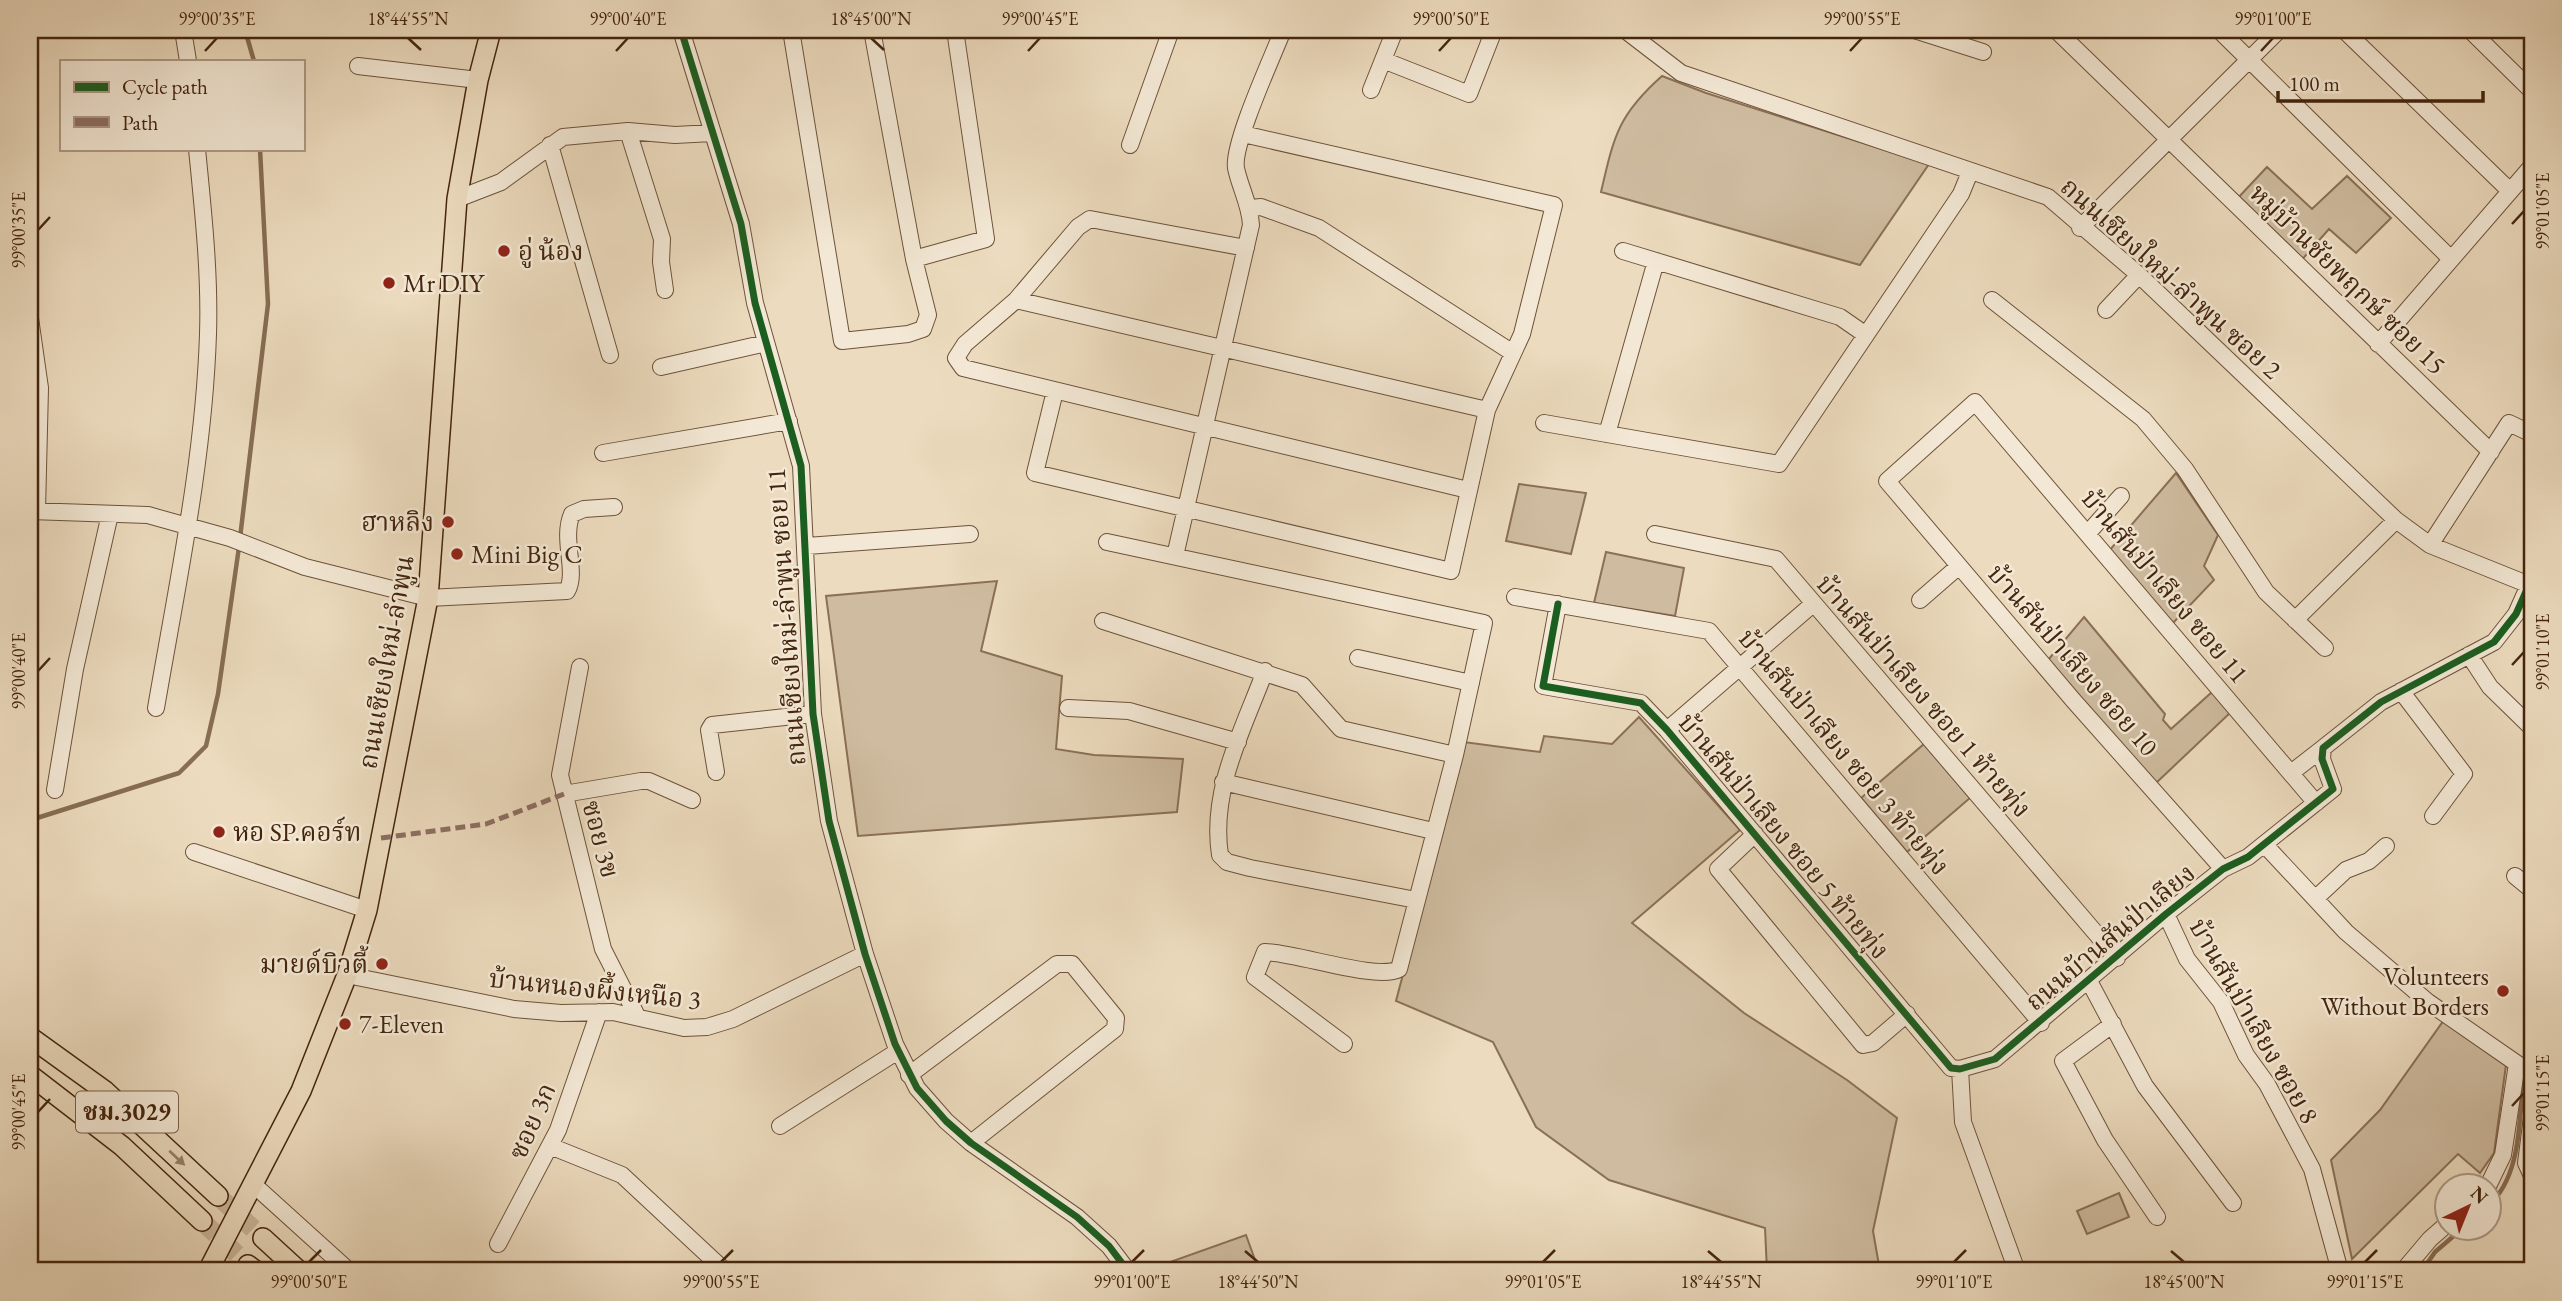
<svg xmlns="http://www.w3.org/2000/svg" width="2562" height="1301" viewBox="0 0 2562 1301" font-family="'EB Garamond','Noto Serif Thai',serif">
<rect width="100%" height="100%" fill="#ecdbbe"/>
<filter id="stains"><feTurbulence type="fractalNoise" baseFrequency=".00286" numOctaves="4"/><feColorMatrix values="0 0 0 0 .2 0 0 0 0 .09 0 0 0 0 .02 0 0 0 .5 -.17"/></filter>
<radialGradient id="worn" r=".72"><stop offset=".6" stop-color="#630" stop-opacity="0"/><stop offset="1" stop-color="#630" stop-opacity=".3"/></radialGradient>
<path fill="#cfbca0" stroke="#8a7056" stroke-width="2" d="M 1662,76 L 1706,93 L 1929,164 L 1860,265 L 1601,192 C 1614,136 1618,115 1662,76 Z
M 2267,167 L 2312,209 L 2347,176 L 2391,218 L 2356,253 L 2329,229 L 2299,263 L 2236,200 Z
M 2176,473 L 2218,535 L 2204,566 L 2214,580 L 2173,623 L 2109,551 Z
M 1519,484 L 1586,493 L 1571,554 L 1506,541 Z
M 1606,552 L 1684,568 L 1675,616 L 1594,603 Z
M 997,581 L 981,651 L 1062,676 L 1056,749 L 1094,755 L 1183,759 L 1177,812 L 858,836 L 826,596 Z
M 2084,617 L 2165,714 L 2163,720 L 2171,729 L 2212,692 L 2231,712 L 2155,784 L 2048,660 Z
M 1639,717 L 1740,830 L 1632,923 L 1744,1013 L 1847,1080 L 1897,1118 L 1873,1231 L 1880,1271 L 1767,1271 L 1765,1228 L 1609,1180 L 1536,1127 L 1493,1042 L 1396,1001 L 1464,742 L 1540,752 L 1544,736 L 1612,744 Z
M 1924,744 L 1970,798 L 1907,852 L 1861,798 Z
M 2444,1020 L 2506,1065 L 2494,1153 L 2480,1173 L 2458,1154 L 2352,1259 L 2331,1160 L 2380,1110 Z
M 2119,1193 L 2129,1217 L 2087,1234 L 2077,1211 Z
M 1246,1235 L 1259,1271 L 1173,1271 L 1170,1262 Z"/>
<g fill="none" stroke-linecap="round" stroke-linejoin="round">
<path stroke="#876d53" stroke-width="4.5" d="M 245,30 L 254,61
M 240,538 L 268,304 L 260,149
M 30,825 L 37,818 L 179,773 L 206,746 L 218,694 L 239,547
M 2488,1206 C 2521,1177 2519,1122 2523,1082 L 2527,1076
M 2422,1271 L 2435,1252 L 2463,1228"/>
<path stroke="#cab79b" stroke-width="19" stroke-dasharray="19 10" stroke-linecap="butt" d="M 218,1196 L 263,1238
M 202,1221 L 248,1265"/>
<defs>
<path id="minor" d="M 183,30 L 188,61
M 681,30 L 741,224 L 755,303 L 801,466 L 813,714 L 829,821 L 865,954 L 895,1044 L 917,1088 L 946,1121 L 971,1143 L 1077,1217 L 1109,1246 L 1128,1271
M 791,30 L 842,341 L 908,334 L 923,329 L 928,315 L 914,259 L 872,30
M 1625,30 L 1681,73 L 2048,197 L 2139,275 L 2396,520 L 2430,545 L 2532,586
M 1914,30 L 1983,52
M 2056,30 L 2491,452
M 2219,30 L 2451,259
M 2344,30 L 2510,191
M 2470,30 L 2532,91
M 1383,60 L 1469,94 L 1494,30
M 358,66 L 478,80
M 1371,90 L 1395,30
M 628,131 L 662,239 L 661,262 L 665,290
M 550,145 L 610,355
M 1130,145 L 1171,30
M 457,199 L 501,182 L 563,137 L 628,131 L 675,135 L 712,133
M 1251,208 L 1261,207 L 1319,228 L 1513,353
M 2080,228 L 2279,30
M 1246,248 L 1090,219 L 1078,227 L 1016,300 L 965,344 L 956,358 L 963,368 L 1468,490
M 1623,251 L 1840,317 L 1866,335
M 914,259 L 986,239 L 955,30
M 1016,300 L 1487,410
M 1992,300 L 2143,419 L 2185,469 L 2266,592 L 2325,648
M 2106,310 L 2139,275
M 30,318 L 40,388 L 37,511
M 2378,344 L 2532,166
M 661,367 L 766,343
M 1055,391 L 1035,473 L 1451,571 L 1487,410 L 1522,334 L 1554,205 L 1243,134
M 1544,423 L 1779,464 L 1961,194 L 1970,172
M 1607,434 L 1656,261
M 603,453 L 789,421
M 30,511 L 148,515 L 230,538 L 305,567 L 428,598 L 567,591 C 578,572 561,539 572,514 L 584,509 L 614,507
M 2088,533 L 2121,496
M 1655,534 L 1776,559 L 2117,958
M 1107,542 L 1484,623 L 1455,755 L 1399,969 C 1377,981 1298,953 1265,952 L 1255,977 L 1344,1044
M 2430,545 L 2509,423 L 2532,434
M 807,546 L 970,534
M 1175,556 L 1251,225 C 1250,204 1240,188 1236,168 C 1232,144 1273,56 1283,30
M 1515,597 L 1709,631 L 2041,1023
M 1920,600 L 1959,566
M 1558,604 L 1543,686 L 1641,703 L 1667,730 L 1951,1068 L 1960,1069 L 1995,1059 L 2166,914 L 2223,869 L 2248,857 L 2333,789 L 2322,759 L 2323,748 L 2381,702 L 2494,642 L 2516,614 L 2529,585
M 2295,620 L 2396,520
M 1103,621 L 1302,685 L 1341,729 L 1455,755
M 2469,655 L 2490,687 L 2532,728
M 1358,658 L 1471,683
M 580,667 L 560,775 L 603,949 L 637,1016
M 1265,671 C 1243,730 1210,790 1220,855 L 1227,862 L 1250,868 L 1416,900
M 2401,691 L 2464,774 L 2433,816
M 156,708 C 177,585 204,460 208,334 C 210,273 203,210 197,149
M 1068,708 L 1129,711 L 1238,742
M 1667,730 L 1813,604
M 716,772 L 709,730 L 712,725 L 813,714
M 2291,773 L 2323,748
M 1223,782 L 1433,831
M 55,790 L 75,669 L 110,514
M 564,794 L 641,781 L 649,781 L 692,800
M 1755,834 L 1718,869 L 1863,1045 L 1873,1043 L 1907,1014
M 2264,844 L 2346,932 L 2428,1002 L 2532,1074
M 194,852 L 367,910
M 2223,869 L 2073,700 L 1887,481 L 1975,402 L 2316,803
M 2515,876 L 2532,890
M 2316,898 L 2346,870 L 2369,861 L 2386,846
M 2166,914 L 2187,959 L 2221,1002 L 2246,1055 L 2267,1084 L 2312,1169 L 2340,1271
M 347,975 L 514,1009 L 561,1013 L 613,1012 L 684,1028 L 707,1027 L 733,1019 L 865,954
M 2089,981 L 2145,1086 L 2233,1203
M 2113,1024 L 2063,1061 L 2105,1140 L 2157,1217
M 1960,1069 L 1963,1122 L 2017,1271
M 909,1075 L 1057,964 L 1072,964 L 1116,1018 L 1115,1029 L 971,1143
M 2532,1117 L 2526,1163 L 2532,1176
M 780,1126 L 898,1051
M 550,1146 L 622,1175 L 724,1270
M 254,1185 L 349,1271
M 2488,1186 L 2503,1155 L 2517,1064
M 498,1244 L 558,1130 L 599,1012
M 2403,1271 L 2430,1239 L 2446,1225"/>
<path id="major" d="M 30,1037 L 105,1091 L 218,1196
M 30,1075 L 122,1146 L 202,1221
M 263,1238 L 299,1271
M 248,1265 L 256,1271
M 208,1271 L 301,1091 L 347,975 L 367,910 L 428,598 L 457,199 L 478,80 L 491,30"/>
</defs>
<use href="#minor" stroke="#6e5239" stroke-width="18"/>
<use href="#major" stroke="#44250d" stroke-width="22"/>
<use href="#minor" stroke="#f3e8d5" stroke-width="16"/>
<use href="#major" stroke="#ecdbbe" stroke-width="19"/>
<path stroke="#8d6e63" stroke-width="5" stroke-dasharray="10 5" stroke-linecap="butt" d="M 381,838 L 486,824 L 564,794"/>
<defs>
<path id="cycleway" d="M 681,30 L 741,224 L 755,303 L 801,466 L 813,714 L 829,821 L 865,954 L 895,1044 L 917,1088 L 946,1121 L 971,1143 L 1077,1217 L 1109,1246 L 1128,1271
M 1558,604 L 1543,686 L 1641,703 L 1667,730 L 1951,1068 L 1960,1069 L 1995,1059 L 2166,914 L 2223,869 L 2248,857 L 2333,789 L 2322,759 L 2323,748 L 2381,702 L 2494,642 L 2516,614 L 2529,585 L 2532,586"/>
</defs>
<use href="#cycleway" stroke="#f3e8d5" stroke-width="11"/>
<use href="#cycleway" stroke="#1b5e20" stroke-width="7"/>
</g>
<defs><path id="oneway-solid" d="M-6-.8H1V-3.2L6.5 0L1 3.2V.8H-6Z" transform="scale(1.75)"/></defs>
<use fill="#988066" href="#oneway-solid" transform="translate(177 1158) rotate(43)"/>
<path fill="none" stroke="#44250d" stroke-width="2.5" d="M 408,38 L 421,50M 871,38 L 884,50M 205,51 L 217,38M 616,51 L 628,38M 1028,51 L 1040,38M 1439,51 L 1451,38M 1850,51 L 1862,38M 2261,51 L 2273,38M 2512,224 L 2524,211M 38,230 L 50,217M 2512,665 L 2524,652M 38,671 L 50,658M 2512,1106 L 2524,1093M 38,1112 L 50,1099M 1245,1251 L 1258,1262M 1708,1251 L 1721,1262M 2171,1251 L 2184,1262M 309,1262 L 321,1250M 721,1262 L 733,1250M 1132,1262 L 1144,1250M 1543,1262 L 1555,1250M 1954,1262 L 1966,1250M 2365,1262 L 2377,1250"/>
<g fill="#8f2418" stroke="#f3e8d5" stroke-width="2.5">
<circle cx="504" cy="251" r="7"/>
<circle cx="389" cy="283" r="7"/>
<circle cx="448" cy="522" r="7"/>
<circle cx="457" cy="554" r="7"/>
<circle cx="219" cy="832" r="7"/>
<circle cx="382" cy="964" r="7"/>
<circle cx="2503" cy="991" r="7"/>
<circle cx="345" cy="1024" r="7"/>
</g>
<g text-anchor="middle" stroke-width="5" stroke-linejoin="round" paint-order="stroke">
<rect fill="#f3e8d5" stroke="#786049" stroke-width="2" x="76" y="1091.5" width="102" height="41" rx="5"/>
<g font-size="24" font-weight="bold" fill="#44250d">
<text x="127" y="1120">ชม.3029</text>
</g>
<g font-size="26" fill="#44250d" stroke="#f3e8d5" text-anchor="start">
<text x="518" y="260">อู่ น้อง</text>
<text x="403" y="292">Mr DIY</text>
<text x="434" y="531" text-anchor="end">ฮาหลิง</text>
<text x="471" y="563">Mini Big C</text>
<text x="233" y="841">หอ SP.คอร์ท</text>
<text x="368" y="973" text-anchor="end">มายด์บิวตี้</text>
<text x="2489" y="985" text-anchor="end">Volunteers<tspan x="2489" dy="30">Without Borders</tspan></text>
<text x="359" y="1033">7-Eleven</text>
</g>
<g font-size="26" fill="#44250d" stroke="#f3e8d5">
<text transform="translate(2171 278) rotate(42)" y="9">ถนนเชียงใหม่-ลำพูน ซอย 2</text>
<text transform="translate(2348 279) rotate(44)" y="9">หมู่บ้านชัยพฤกษ์ ซอย 15</text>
<text transform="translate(2165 586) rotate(50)" y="9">บ้านสันป่าเลียง ซอย 11</text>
<text transform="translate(786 617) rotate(-94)" y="9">ถนนเชียงใหม่-ลำพูน ซอย 11</text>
<text transform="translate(2073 660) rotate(49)" y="9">บ้านสันป่าเลียง ซอย 10</text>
<text transform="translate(386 662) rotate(-80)" y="9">ถนนเชียงใหม่-ลำพูน</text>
<text transform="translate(1924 696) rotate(49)" y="9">บ้านสันป่าเลียง ซอย 1 ท้ายทุ่ง</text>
<text transform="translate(1844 752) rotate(50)" y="9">บ้านสันป่าเลียง ซอย 3 ท้ายทุ่ง</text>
<text transform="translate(1784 836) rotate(50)" y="9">บ้านสันป่าเลียง ซอย 5 ท้ายทุ่ง</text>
<text transform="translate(601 839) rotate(75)" y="9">ซอย 3ข</text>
<text transform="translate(2110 937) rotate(-40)" y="9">ถนนบ้านสันป่าเลียง</text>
<text transform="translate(595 989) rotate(6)" y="9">บ้านหนองผึ้งเหนือ 3</text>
<text transform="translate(2254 1021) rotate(60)" y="9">บ้านสันป่าเลียง ซอย 8</text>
<text transform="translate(532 1121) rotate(-66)" y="9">ซอย 3ก</text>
</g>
</g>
<rect width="2562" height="1301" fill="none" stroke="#ecdbbe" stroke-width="77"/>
<rect x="60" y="60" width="245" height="91" fill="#f3e8d5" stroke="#ad9a85" stroke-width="2"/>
<rect x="74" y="82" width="35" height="10" fill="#1b5e20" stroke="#ad9a85" stroke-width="2"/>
<text x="122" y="94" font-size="21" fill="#44250d">Cycle path</text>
<rect x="74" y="117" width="35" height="10" fill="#8d6e63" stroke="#ad9a85" stroke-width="2"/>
<text x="122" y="130" font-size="21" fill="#44250d">Path</text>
<g transform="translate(2468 1207) rotate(43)"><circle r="33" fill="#f3e8d5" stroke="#ad9a85" stroke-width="2"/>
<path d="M0-5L12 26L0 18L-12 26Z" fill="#8f2418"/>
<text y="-10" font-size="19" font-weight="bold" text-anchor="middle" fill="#44250d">N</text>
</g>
<path d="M2278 91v10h205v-10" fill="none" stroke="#44250d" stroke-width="3.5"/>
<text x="2289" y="91" font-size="21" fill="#44250d" stroke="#f3e8d5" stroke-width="5" paint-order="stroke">100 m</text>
<rect x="38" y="38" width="2486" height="1224" fill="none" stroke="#44250d" stroke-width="2.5"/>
<g font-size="18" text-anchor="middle" fill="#44250d">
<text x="217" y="25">99°00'35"E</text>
<text x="408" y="25">18°44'55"N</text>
<text x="628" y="25">99°00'40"E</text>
<text x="871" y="25">18°45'00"N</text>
<text x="1040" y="25">99°00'45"E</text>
<text x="1451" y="25">99°00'50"E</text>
<text x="1862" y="25">99°00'55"E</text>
<text x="2273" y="25">99°01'00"E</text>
<text transform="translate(2543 211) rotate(-90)" y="6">99°01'05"E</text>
<text transform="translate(19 230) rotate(-90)" y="6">99°00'35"E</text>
<text transform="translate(2543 652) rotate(-90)" y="6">99°01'10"E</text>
<text transform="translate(19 671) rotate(-90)" y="6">99°00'40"E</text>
<text transform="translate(2543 1093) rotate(-90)" y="6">99°01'15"E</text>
<text transform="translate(19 1112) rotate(-90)" y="6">99°00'45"E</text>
<text x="309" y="1288">99°00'50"E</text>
<text x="721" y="1288">99°00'55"E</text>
<text x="1132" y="1288">99°01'00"E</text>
<text x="1258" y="1288">18°44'50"N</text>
<text x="1543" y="1288">99°01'05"E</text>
<text x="1721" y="1288">18°44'55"N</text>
<text x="1954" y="1288">99°01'10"E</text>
<text x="2184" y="1288">18°45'00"N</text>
<text x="2365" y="1288">99°01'15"E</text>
</g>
<rect width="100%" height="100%" filter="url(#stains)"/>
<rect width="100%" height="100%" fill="url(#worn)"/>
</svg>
